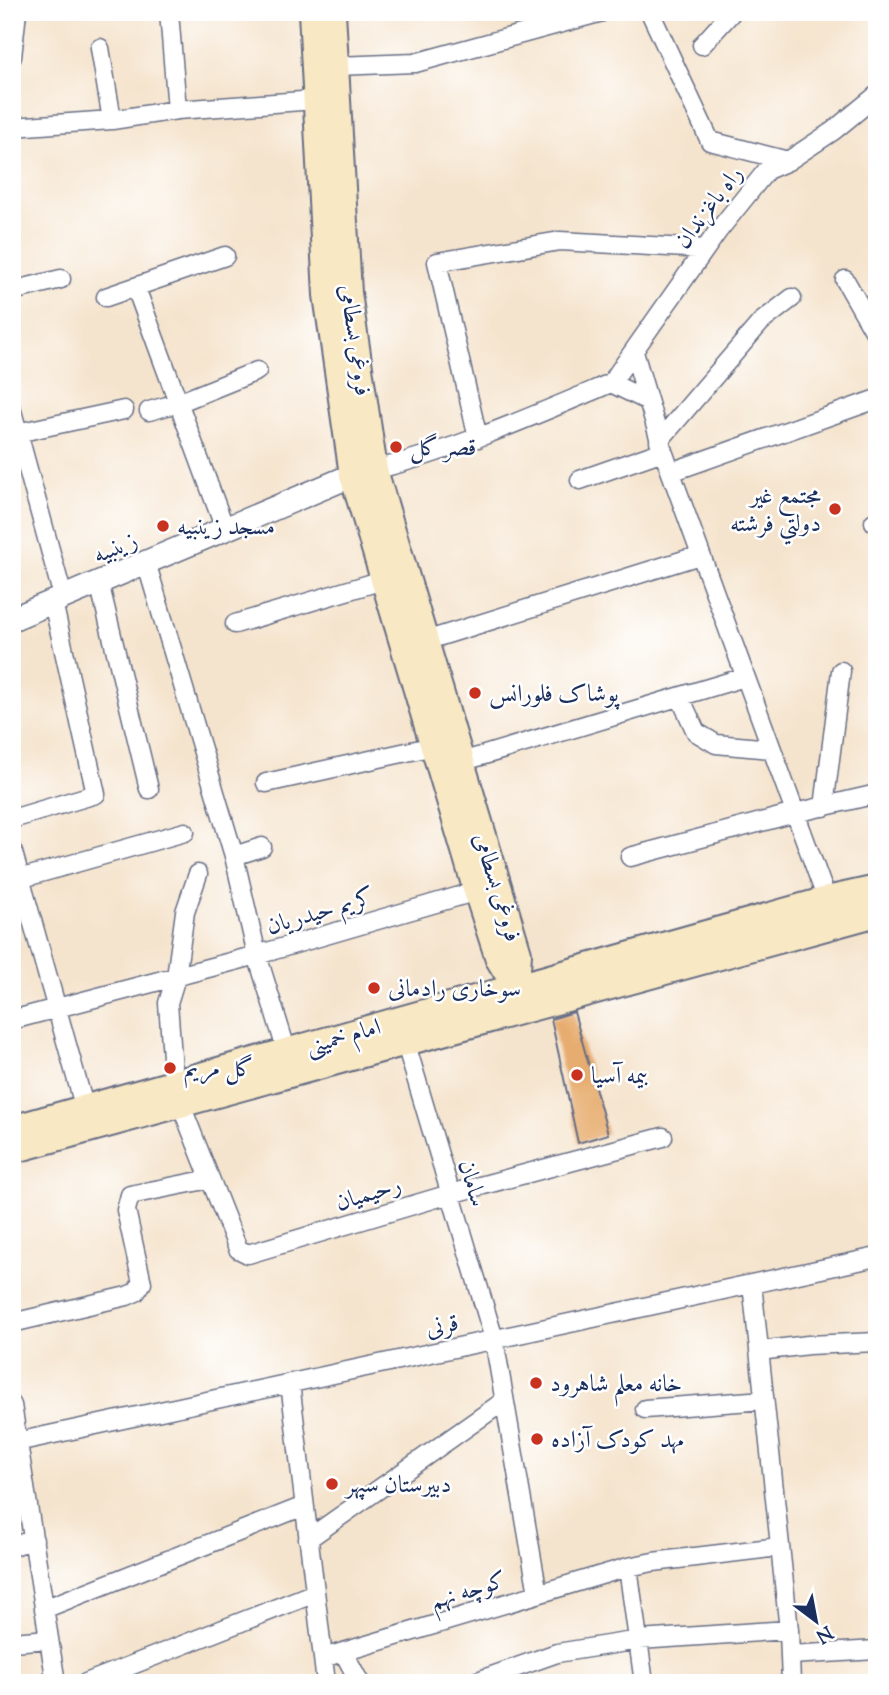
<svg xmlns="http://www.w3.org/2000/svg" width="889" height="1695" viewBox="0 0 889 1695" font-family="'Sorts Mill Goudy',Amiri,serif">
<rect width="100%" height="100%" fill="#fff"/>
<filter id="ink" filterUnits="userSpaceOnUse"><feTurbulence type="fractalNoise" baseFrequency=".0143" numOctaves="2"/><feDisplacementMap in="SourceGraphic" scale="14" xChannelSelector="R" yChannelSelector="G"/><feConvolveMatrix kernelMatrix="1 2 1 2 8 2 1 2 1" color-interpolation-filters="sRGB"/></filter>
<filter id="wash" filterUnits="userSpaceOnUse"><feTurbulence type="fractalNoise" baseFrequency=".00686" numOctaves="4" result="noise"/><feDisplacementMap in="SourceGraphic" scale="28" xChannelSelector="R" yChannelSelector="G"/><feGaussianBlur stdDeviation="1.57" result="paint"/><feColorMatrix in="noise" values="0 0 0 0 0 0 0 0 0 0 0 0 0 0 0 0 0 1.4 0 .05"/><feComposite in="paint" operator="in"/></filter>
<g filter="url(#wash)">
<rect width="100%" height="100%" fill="#f5e4cd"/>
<g id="blocks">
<path fill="#e7ad70" d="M 574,1012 L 608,1134 L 578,1143 L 551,1019 Z"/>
</g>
</g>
<g filter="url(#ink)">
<use href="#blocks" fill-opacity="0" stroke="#676e85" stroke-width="2"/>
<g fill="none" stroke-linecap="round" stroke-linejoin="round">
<defs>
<path id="minor" d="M 169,12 L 177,110
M 650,12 L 710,141 L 788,161
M 702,45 L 732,12
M 100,48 L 112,120
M 12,57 L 17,12
M 336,66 L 415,63 L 602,12
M 12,127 L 112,120 L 177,110 L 316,100
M 845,280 L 877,336
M 136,288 L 225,529
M 12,291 L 61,279
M 106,297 L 225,256
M 634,352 L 663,451 L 827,900
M 611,383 L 718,231 L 767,170 L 788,161 L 833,131 L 877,95
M 12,411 L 63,597
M 149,411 L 178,403 L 257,371
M 12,434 L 124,410
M 478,438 L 437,262 L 560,241 L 705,249
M 659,441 L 761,322 L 792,298
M 374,470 C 456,450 533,416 611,383 L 648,401
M 671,472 L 877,399
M 580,480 L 663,451
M 874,522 L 877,522
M 146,562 L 234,856 L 257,955 L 287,1052
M 99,582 L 149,789
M 235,624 L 383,580
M 425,641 L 700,555
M 680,697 L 696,732 L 716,744 L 771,749
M 461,762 L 745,677
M 266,783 L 434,746
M 824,807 L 841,671
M 12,819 L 96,794 L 53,602
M 12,849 L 85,1109
M 234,856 L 262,847
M 630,857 L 795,813 L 877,794
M 12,881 L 185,832
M 12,1020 L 257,955 L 477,891
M 405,1041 L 494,1339 L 538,1594
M 174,1084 L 168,1003 L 176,977 L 185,912 L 198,874
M 181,1105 L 238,1249 L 248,1254 L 450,1194 L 663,1137
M 752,1284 L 789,1630 L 791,1683
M 12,1323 L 127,1296 L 136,1292 L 142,1283 L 126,1210 L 130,1195 L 210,1179
M 759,1351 L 808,1345 L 877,1342
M 290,1383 L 326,1683
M 12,1405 L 56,1683
M 645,1409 L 764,1400
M 12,1443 L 877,1257
M 308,1539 L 504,1401
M 12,1546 L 34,1540
M 628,1567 L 644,1683
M 44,1609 L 304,1506
M 12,1642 L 49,1639
M 344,1653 L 360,1683
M 790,1655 L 877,1650
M 323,1658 L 628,1567 L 653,1562 L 779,1547
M 86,1683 L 315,1593
M 472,1683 L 557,1653 L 639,1640 L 789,1630"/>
<path id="tertiary" d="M 12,619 L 353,475"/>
<path id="secondary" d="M 312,12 L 327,295 L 353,475 L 477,891 L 499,959 L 516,987
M 332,12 L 348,293 L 374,470 L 518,953 L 516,987 L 522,1009
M 12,1129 L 827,900 L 877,889
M 12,1150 L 877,913"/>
</defs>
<use href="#minor" stroke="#676e85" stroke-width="21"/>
<use href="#tertiary" stroke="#676e85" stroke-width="26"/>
<use href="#secondary" stroke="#676e85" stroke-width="30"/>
<use href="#minor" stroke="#fff" stroke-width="18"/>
<use href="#tertiary" stroke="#fff" stroke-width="23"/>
<use href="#secondary" stroke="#f8e8c3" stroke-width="26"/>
</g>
</g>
<g fill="#c8321e" stroke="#fff" stroke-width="2.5">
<circle cx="396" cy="447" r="7"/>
<circle cx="835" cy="509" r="7"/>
<circle cx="163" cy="526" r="7"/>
<circle cx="475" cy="693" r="7"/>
<circle cx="374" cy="988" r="7"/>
<circle cx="170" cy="1068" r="7"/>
<circle cx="577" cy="1075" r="7"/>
<circle cx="536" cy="1383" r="7"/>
<circle cx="537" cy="1439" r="7"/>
<circle cx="332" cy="1484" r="7"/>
</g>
<g text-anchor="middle" stroke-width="5" stroke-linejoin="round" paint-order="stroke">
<g font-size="24" fill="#1b2f5e" stroke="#fff">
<text transform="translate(708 207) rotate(-53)" y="8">راه باغزندان</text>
<text transform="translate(356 340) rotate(82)" y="8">فروغی بسطامی</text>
<text transform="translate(115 547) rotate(-23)" y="8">زینبیه</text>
<text transform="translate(498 887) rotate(73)" y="8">فروغی بسطامی</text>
<text transform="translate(320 911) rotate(-16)" y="8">کریم حیدریان</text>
<text transform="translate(343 1036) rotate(-16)" y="8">امام خمینی</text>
<text transform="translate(473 1183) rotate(73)" y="8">سامان</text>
<text transform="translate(368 1193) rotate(-17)" y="8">رحیمیان</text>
<text transform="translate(442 1325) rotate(-12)" y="8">قرنی</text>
<text transform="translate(468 1590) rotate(-17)" y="8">کوچه نهم</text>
</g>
<g font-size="24" fill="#1b2f5e" stroke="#fff" text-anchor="start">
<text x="410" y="455">قصر گل</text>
<text x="821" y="503" text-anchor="end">مجتمع غير<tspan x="821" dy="28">دولتي فرشته</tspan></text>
<text x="177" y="534">مسجد زینبیه</text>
<text x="489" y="701">پوشاک فلورانس</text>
<text x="388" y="996">سوخاری رادمانی</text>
<text x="184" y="1076">گل مریم</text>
<text x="591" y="1083">بیمه آسیا</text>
<text x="550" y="1391">خانه معلم شاهرود</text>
<text x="551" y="1447">مهد کودک آزاده</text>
<text x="346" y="1492">دبیرستان سپهر</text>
</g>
</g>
<rect width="889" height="1695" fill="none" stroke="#fff" stroke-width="42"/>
<g transform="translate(816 1621) rotate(148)" stroke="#ffffff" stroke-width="5" paint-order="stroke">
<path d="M0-5L12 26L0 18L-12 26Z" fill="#1b2f5e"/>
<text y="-10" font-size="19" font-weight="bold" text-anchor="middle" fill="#1b2f5e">N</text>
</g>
</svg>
